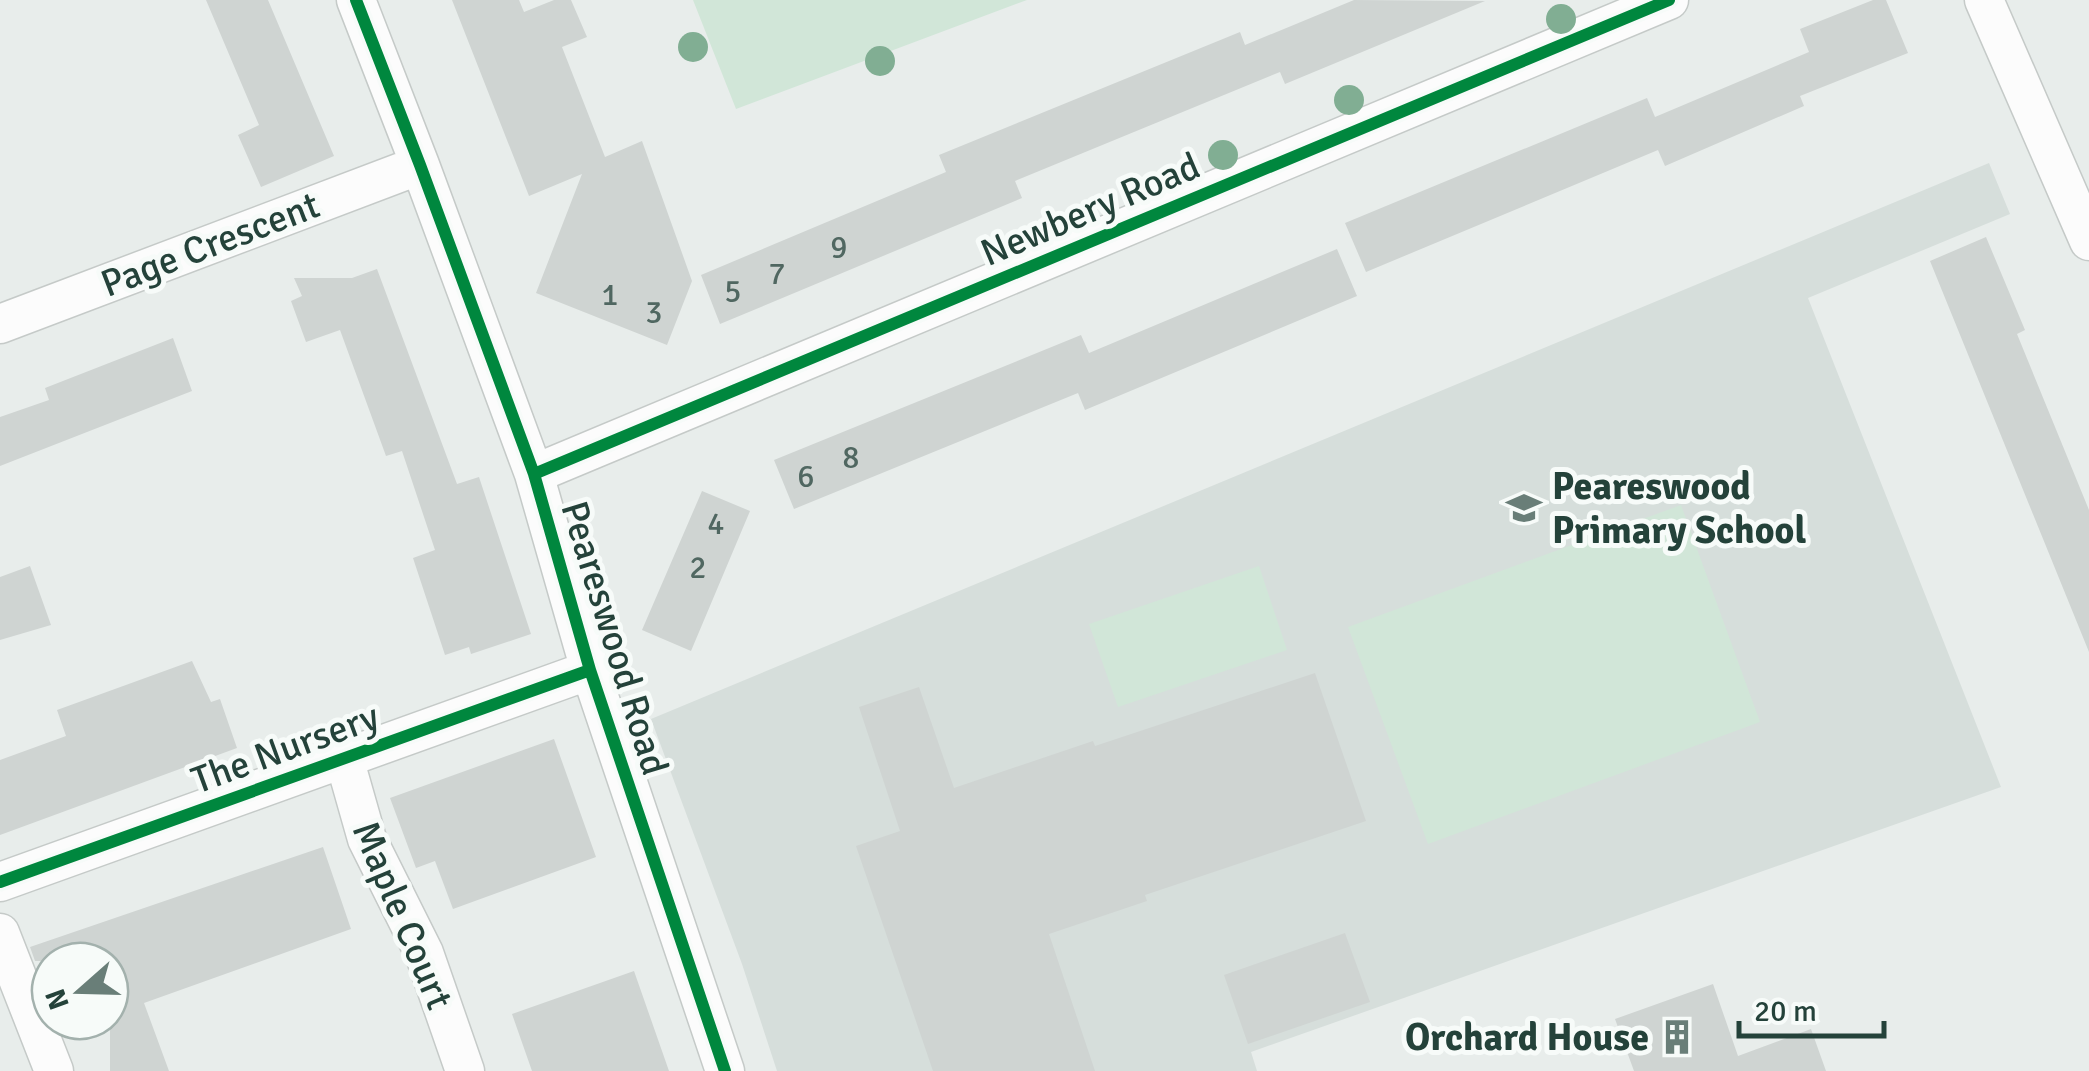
<svg xmlns="http://www.w3.org/2000/svg" width="2089" height="1071" viewBox="0 0 2089 1071" font-family="Signika,sans-serif">
<rect width="100%" height="100%" fill="#e8edeb"/>
<path fill="#d6dedb" d="M 1989,163 L 2010,214 L 1808,298 L 2001,787 L 1251,1052 L 1257,1071 L 777,1071 L 742,964 L 651,719 Z"/>
<path fill="#d1e6d8" d="M 693,0 L 1027,0 L 736,109 Z
M 1681,505 L 1760,722 L 1428,844 L 1348,627 Z
M 1259,566 L 1287,650 L 1118,707 L 1089,624 Z"/>
<path fill="#cfd4d2" d="M 206,0 L 268,0 L 334,156 L 261,187 L 238,135 L 259,125 Z
M 452,0 L 519,0 L 524,12 L 554,0 L 571,0 L 587,37 L 562,47 L 605,157 L 642,141 L 692,281 L 667,345 L 536,293 L 582,174 L 529,196 Z
M 1354,0 L 1485,1 L 1285,84 L 1280,72 L 1015,181 L 1022,198 L 720,324 L 701,275 L 946,172 L 939,155 L 1240,32 L 1245,45 Z
M 1873,0 L 1886,0 L 1908,53 L 1800,96 L 1804,106 L 1665,166 L 1658,150 L 1366,272 L 1345,223 L 1647,98 L 1655,117 L 1809,52 L 1800,29 Z
M 1986,237 L 2025,330 L 2017,334 L 2089,510 L 2089,652 L 1930,261 Z
M 1337,249 L 1357,296 L 1085,410 L 1078,393 L 794,509 L 774,460 L 1081,335 L 1089,353 Z
M 377,269 L 457,484 L 479,477 L 531,634 L 471,654 L 469,647 L 445,655 L 413,558 L 435,550 L 402,451 L 386,456 L 340,330 L 306,342 L 291,301 L 302,296 L 294,278 L 352,278 Z
M 173,338 L 192,391 L 0,466 L 0,417 L 49,400 L 45,388 Z
M 702,491 L 750,511 L 691,651 L 642,630 Z
M 30,566 L 51,625 L 0,640 L 0,577 Z
M 192,661 L 211,702 L 220,699 L 237,748 L 0,835 L 0,760 L 66,736 L 57,710 Z
M 1315,673 L 1366,821 L 1145,895 L 1147,901 L 1049,934 L 1095,1071 L 933,1071 L 856,846 L 900,831 L 859,707 L 919,687 L 954,788 L 1093,741 L 1095,746 Z
M 554,739 L 596,857 L 453,909 L 435,861 L 416,868 L 390,798 Z
M 323,847 L 351,929 L 144,1003 L 169,1071 L 110,1071 L 110,961 L 35,961 L 30,947 Z
M 1345,933 L 1370,1002 L 1248,1044 L 1224,975 Z
M 634,971 L 669,1071 L 532,1071 L 512,1014 Z
M 1713,984 L 1738,1056 L 1811,1029 L 1826,1071 L 1634,1071 L 1615,1019 Z"/>
<g fill="none" stroke-linecap="round" stroke-linejoin="round">
<defs>
<path id="street" d="M 356,0 L 420,165 L 534,474 L 590,670 L 725,1071
M 1984,0 L 2089,241
M 0,324 L 420,165
M 534,474 L 1669,0
M 344,758 L 367,839 L 424,953 L 465,1071
M 0,882 L 590,670
M 0,933 L 54,1071"/>
</defs>
<use href="#street" stroke="#c5cac8" stroke-width="41"/>
<use href="#street" stroke="#fcfcfc" stroke-width="38"/>
<defs>
<path id="cycleway" d="M 356,0 L 420,165 L 534,474 L 590,670 L 725,1071
M 534,474 L 1669,0
M 0,882 L 590,670"/>
</defs>
<use href="#cycleway" stroke="#f7fbf9" stroke-width="19"/>
<use href="#cycleway" stroke="#00873e" stroke-width="12"/>
</g>
<g fill="#81ae93">
<circle cx="1561" cy="19" r="15"/>
<circle cx="693" cy="47" r="15"/>
<circle cx="880" cy="61" r="15"/>
<circle cx="1349" cy="100" r="15"/>
<circle cx="1223" cy="155" r="15"/>
</g>
<defs>
<symbol id="school-bare" viewBox="-9 -9 18 18"><path d="M0-5L7-2L0 1L-7-2ZM-4 1L0 2.5L4 1V4Q0 6-4 4Z" fill="#697e78" stroke="#f7fbf9" stroke-width="2.5" paint-order="stroke"/></symbol>
<symbol id="building-bare" viewBox="-9 -9 18 18"><path d="M-4-6H4V6H1V3H-1V6H-4ZM-2.5-4.3h1.7v1.8h-1.7ZM.8-4.3h1.7v1.8H.8ZM-2.5-1h1.7V.8h-1.7ZM.8-1h1.7V.8H.8Z" fill="#697e78" stroke="#f7fbf9" stroke-width="2.5" paint-order="stroke"/></symbol>
</defs>
<g fill-rule="evenodd">
<use href="#school-bare" x="1499" y="483" width="50" height="50"/>
<use href="#building-bare" x="1652" y="1012" width="50" height="50"/>
</g>
<g text-anchor="middle" stroke-width="10" stroke-linejoin="round" paint-order="stroke">
<g font-size="32" fill="#506761">
<text x="839" y="258">9</text>
<text x="777" y="284">7</text>
<text x="733" y="302">5</text>
<text x="610" y="305">1</text>
<text x="654" y="323">3</text>
<text x="851" y="468">8</text>
<text x="806" y="487">6</text>
<text x="716" y="534">4</text>
<text x="698" y="578">2</text>
</g>
<g font-size="38" fill="#24423a" stroke="#f7fbf9">
<text transform="translate(1090 209) rotate(-23)" y="13">Newbery Road</text>
<text transform="translate(210 244) rotate(-21)" y="13">Page Crescent</text>
<text transform="translate(615 638) rotate(73)" y="13">Peareswood Road</text>
<text transform="translate(285 748) rotate(-20)" y="13">The Nursery</text>
<text transform="translate(403 915) rotate(67)" y="13">Maple Court</text>
</g>
<g font-size="38" font-weight="bold" fill="#24423a" stroke="#f7fbf9" text-anchor="start">
<text x="1552" y="499">Peareswood<tspan x="1552" dy="44">Primary School</tspan></text>
<text x="1649" y="1050" text-anchor="end">Orchard House</text>
</g>
</g>
<g transform="translate(80 991) rotate(250)"><circle r="48" fill="#f7fbf9" stroke="#a3b1ad" stroke-width="2.5"/>
<path d="M0-8L18 38L0 25L-18 38Z" fill="#697e78"/>
<text y="-15" font-size="28" font-weight="bold" text-anchor="middle" fill="#24423a">N</text>
</g>
<path d="M1739 1021v15h145v-15" fill="none" stroke="#24423a" stroke-width="5"/>
<text x="1754" y="1021" font-size="30" fill="#24423a" stroke="#f7fbf9" stroke-width="8" paint-order="stroke">20 m</text>
</svg>
